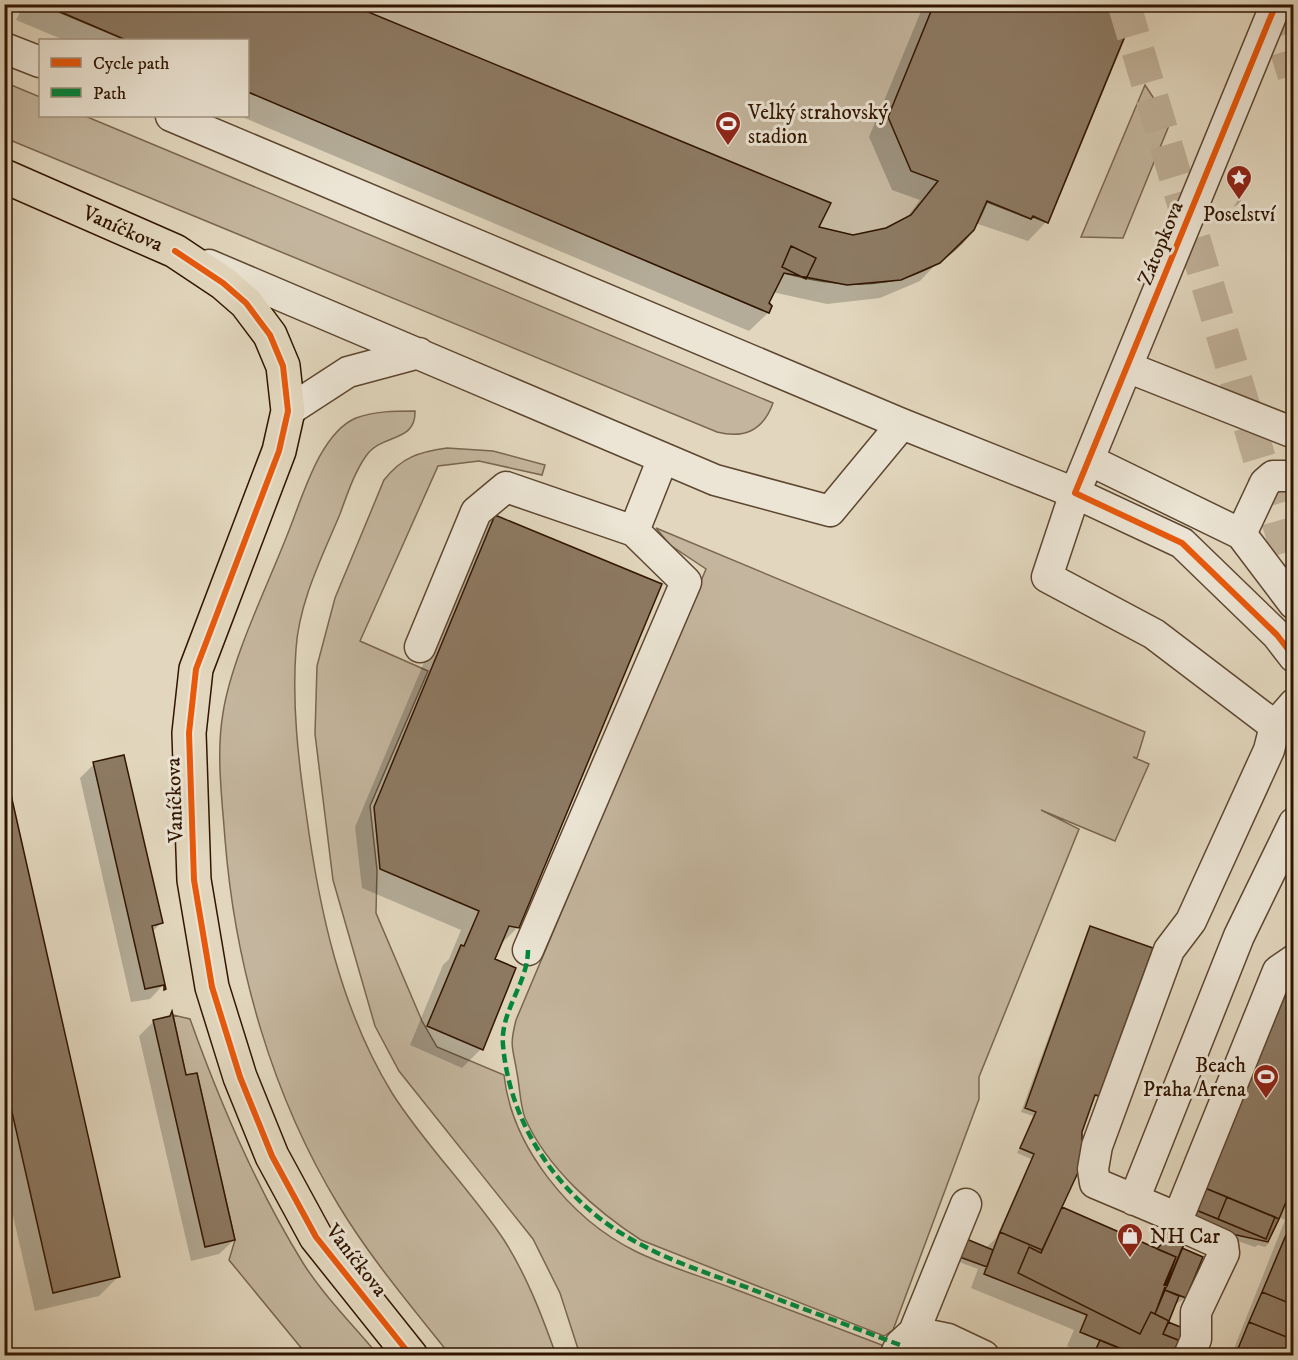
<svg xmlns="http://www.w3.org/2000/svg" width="1298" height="1360" viewBox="0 0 1298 1360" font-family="'IM FELL DW Pica',serif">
<rect width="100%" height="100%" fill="#e2d7be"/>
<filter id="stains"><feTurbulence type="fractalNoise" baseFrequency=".00333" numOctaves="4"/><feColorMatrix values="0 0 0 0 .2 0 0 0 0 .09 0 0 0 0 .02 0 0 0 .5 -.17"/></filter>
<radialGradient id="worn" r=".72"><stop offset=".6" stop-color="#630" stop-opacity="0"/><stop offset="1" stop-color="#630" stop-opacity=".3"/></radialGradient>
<path fill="#c4b69e" stroke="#7a664f" stroke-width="1.5" d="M 42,5 L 1138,5 L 1048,223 L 1033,217 L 1031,219 L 987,202 C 983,211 979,222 973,230 C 926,292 852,292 784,273 L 769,302 L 772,306 L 769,313 L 248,92 L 248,40 L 126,40 Z
M 4,82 L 40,97 L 40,116 L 85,116 L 773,403 C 763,431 744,439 717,432 L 5,138 Z
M 1145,85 L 1170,123 L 1123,238 L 1081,237 Z
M 415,411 C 416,443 382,433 366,456 C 354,473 347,495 340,514 C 322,557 299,602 296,649 C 292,704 298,758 306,812 C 319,909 340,1008 392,1093 C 425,1145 470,1189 504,1240 C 527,1276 542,1316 556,1355 L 450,1355 C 412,1307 371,1259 339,1206 C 272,1096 235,966 225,839 C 222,798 216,754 223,713 C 231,660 266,589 286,538 C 301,503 318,434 356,418 C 375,411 395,411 415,411 Z
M 447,448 L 493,451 L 545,465 L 542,475 L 479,461 L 438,466 L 360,641 L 428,671 L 370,806 L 377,870 L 376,913 L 422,1021 L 437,1047 L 504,1075 C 512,1148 571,1219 635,1251 C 667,1267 704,1277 737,1290 C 785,1308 834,1327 882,1345 L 884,1355 L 580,1355 L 560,1293 L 533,1239 L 399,1071 L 375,1026 L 333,880 L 315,734 L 317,666 L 335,598 L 384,480 C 402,457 419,452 447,448 Z
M 656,528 L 1145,732 L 1137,758 L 1133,757 L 1149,764 L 1115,841 L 1041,810 L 1079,829 L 979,1077 L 979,1099 L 893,1330 L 884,1336 L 641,1240 C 596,1211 547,1168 525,1118 C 520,1105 520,1088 517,1073 C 513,1047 509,1048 516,1020 L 706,569 L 670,545 Z
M 173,1015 L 190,1019 C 220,1103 256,1187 303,1263 C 324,1296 353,1325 378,1355 L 307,1355 L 229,1260 L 235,1240 L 197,1073 L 186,1075 Z"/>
<path fill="#0003" d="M 14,4 L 345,4 L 817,228 L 853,236 L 887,229 L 905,220 L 920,200 L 892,190 L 869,137 L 924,4 L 1137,4 L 1046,222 L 1028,241 L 975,223 L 920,281 L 880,298 L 827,304 L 772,292 L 767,303 L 770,306 L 768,313 L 749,331 L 240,116 L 248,116 L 248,40 L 64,40 L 16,20 L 22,8 Z
M 1239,199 L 1241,200 L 1239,204 L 1233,207 Z
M 495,517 L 518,927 L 499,946 L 493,960 L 481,1049 L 462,1068 L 410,1045 L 443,965 L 449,959 L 461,930 L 362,888 L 355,827 L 477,536 Z
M 94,764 L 161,923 L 152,932 L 164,984 L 150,999 L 131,1002 L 80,778 Z
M 4,779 L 118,1277 L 99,1296 L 35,1311 L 4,1177 Z
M 1091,927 L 1098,1095 L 1092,1099 L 1058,1213 L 1062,1209 L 1157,1250 L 1181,1248 L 1201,1258 L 1185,1298 L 1173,1306 L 1166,1323 L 1177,1356 L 1089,1356 L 1067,1346 L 1074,1330 L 971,1288 L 978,1269 L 954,1260 L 960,1244 L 986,1248 L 996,1238 L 1031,1159 L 1017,1153 L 1033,1116 L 1021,1112 L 1087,932 Z
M 1290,983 L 1294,985 L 1294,1356 L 1231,1356 L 1285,1220 L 1279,1217 L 1267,1240 L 1269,1243 L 1265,1247 L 1258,1245 L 1255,1247 L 1188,1224 L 1271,1002 Z
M 171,1014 L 185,1076 L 234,1240 L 219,1254 L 191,1261 L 139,1036 L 153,1022 L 167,1019 Z"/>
<path fill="#8d7a63" stroke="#311500" stroke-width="1.5" d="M 42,4 L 349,4 L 831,203 L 819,227 L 853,235 L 886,228 L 911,215 L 938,181 L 911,171 L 888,117 L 934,4 L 1138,4 L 1048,223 L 1033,216 L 1031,219 L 987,201 L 974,230 L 940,263 L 901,280 L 847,285 L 784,273 L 769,303 L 772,306 L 769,313 L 248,92 L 248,40 L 126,40 Z
M 791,246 L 816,258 L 806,279 L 782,267 Z
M 495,515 L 662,584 L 519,928 L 509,926 L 495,959 L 516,968 L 483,1050 L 427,1026 L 461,945 L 464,946 L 479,911 L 380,869 L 374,807 Z
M 124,755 L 163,923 L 152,926 L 166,989 L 164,990 L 164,985 L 145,989 L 93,762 Z
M 7,777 L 120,1277 L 53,1293 L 4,1077 L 4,778 Z
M 1090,926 L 1153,948 L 1099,1096 L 1095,1095 L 1082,1132 L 1082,1140 L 1089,1154 L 1081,1166 L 1042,1250 L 1000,1232 L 1034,1154 L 1020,1148 L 1036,1112 L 1025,1108 Z
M 1290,982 L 1294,983 L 1294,1197 L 1289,1195 L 1279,1219 L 1205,1188 Z
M 172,1011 L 186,1075 L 197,1073 L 235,1240 L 205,1247 L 153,1020 L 170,1016 Z
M 1205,1188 L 1227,1197 L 1218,1219 L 1196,1210 Z
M 1227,1197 L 1275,1217 L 1266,1239 L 1218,1219 Z
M 1062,1207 L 1176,1257 L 1155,1314 L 1151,1312 L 1140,1334 L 1018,1273 L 1029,1247 L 1041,1253 Z
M 1196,1210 L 1266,1239 L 1275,1217 L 1279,1219 L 1268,1242 L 1218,1231 L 1191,1219 Z
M 1294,1216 L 1294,1305 L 1262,1292 Z
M 1000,1232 L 1042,1250 L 1041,1253 L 1029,1247 L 1018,1273 L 1140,1334 L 1151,1312 L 1169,1321 L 1163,1334 L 1183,1342 L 1178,1356 L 1138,1356 L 1080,1332 L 1087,1315 L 984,1274 Z
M 1173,1235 L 1187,1237 L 1167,1286 L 1164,1285 L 1176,1257 L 1157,1249 L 1167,1238 Z
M 964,1238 L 993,1250 L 987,1267 L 957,1256 Z
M 1182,1248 L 1203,1257 L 1186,1298 L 1165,1290 Z
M 1165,1290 L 1179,1296 L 1169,1321 L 1155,1314 Z
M 1262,1292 L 1294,1305 L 1294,1340 L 1249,1322 Z
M 1168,1322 L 1188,1330 L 1183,1342 L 1163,1334 Z
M 1249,1322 L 1294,1340 L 1294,1356 L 1235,1356 Z
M 1100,1340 L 1122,1349 L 1119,1356 L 1093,1356 Z"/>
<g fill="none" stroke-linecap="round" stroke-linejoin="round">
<path stroke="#bfb098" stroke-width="33" stroke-dasharray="33 16" stroke-linecap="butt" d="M 1124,4 L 1294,575
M 1272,4 L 1294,75"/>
<defs>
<path id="minor" d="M 1276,4 L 1075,493 L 1047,577 L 1154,634 L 1275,726 L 1294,704
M 4,48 L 40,62
M 171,116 L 902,424 L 1075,493 L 1182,543 L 1277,635 L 1294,657
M 209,265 L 715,480 L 830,511 L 902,424
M 1127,367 L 1294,433
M 288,411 L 348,372 L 419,353
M 1089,460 L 1241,534 L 1294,604
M 1241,534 L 1265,483 L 1273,476 L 1294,476
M 420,647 L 476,512 L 506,487 L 634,531 L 663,458
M 1275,726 L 1269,750 L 1191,921 L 1169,950 L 1097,1146 L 1093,1169 L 1095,1183 L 1178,1218 L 1278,971 L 1294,960
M 528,950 L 686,582 L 634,531
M 1134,1200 L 1239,936 L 1294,823
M 1178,1218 L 1181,1226 L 1223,1245 L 1224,1253 L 1196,1312 L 1196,1339 L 1189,1356
M 914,1332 L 948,1339 L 984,1356
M 895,1356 L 900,1345 L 914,1332 L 966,1204"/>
<g id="major">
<path id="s1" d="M 4,176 L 175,251 L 223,283 L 246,303 L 270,335 L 283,366 L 288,411 L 279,451 L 196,669 L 189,733 L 194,880 L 212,987 L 240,1077 L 272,1156 L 316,1237 L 411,1356"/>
</g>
</defs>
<use href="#minor" stroke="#5d4630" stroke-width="33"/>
<use href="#major" stroke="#311500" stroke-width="36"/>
<use href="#minor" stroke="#ece5d5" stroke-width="30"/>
<use href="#major" stroke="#e2d7be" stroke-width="33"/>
<path stroke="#00873e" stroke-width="4.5" stroke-dasharray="9 4.5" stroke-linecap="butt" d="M 528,950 C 528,983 500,1011 503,1045 C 510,1129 564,1204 638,1243 C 674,1263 713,1275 751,1289 C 801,1308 850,1326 900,1345"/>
<defs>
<path id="cycleway" d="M 1276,4 L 1075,493 L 1182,543 L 1277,635 L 1294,657
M 175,251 L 223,283 L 246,303 L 270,335 L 283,366 L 288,411 L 279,451 L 196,669 L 189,733 L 194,880 L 212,987 L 240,1077 L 272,1156 L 316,1237 L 411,1356"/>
</defs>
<use href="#cycleway" stroke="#ece5d5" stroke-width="10"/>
<use href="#cycleway" stroke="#e8590c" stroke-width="6"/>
</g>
<defs>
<symbol id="stadium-pin" viewBox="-11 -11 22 30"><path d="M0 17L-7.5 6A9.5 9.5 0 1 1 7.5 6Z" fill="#8f2418" stroke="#ece5d5"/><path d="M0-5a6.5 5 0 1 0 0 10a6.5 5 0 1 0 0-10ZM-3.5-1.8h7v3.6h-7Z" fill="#fff"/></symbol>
<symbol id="sight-pin" viewBox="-11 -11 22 30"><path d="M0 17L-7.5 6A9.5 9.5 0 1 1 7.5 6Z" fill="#8f2418" stroke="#ece5d5"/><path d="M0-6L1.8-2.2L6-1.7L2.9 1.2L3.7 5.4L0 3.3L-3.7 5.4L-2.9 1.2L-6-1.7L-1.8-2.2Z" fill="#fff"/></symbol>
<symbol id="shop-pin" viewBox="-11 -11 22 30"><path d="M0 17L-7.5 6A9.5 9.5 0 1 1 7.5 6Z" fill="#8f2418" stroke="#ece5d5"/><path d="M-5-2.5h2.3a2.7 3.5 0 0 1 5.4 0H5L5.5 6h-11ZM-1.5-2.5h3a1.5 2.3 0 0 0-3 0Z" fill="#fff"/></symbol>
</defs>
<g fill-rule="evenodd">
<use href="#stadium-pin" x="713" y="109" width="30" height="40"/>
<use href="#sight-pin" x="1224" y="163" width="30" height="40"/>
<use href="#stadium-pin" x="1251" y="1062" width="30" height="40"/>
<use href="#shop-pin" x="1115" y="1221" width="30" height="40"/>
</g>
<g text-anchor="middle" stroke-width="6" stroke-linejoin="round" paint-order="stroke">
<g font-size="21" fill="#311500" stroke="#ece5d5" text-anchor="start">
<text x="748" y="119">Velký strahovský<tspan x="748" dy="24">stadion</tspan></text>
<text x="1239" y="221" text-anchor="middle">Poselství</text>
<text x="1246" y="1072" text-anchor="end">Beach<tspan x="1246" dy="24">Praha Arena</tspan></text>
<text x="1150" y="1243">NH Car</text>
</g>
<g font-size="21" fill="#311500" stroke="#ece5d5">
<text dy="7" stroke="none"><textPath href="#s1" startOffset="130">Vaníčkova</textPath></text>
<text transform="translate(1160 243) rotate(-68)" y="7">Zátopkova</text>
<text transform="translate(174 800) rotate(-92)" y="7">Vaníčkova</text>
<text transform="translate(357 1260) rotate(52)" y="7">Vaníčkova</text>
</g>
</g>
<rect width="1298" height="1360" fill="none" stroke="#e2d7be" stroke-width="24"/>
<rect x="6" y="6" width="1286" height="1348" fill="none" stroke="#311500" stroke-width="3"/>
<rect x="12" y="12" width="1274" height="1336" fill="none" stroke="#311500" stroke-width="1.5"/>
<rect x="39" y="39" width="210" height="78" fill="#ece5d5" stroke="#a19280" stroke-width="1.5"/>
<rect x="51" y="58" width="30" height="9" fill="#e8590c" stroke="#a19280" stroke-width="1.5"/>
<text x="93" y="69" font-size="18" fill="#311500">Cycle path</text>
<rect x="51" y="88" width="30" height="9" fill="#00873e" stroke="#a19280" stroke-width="1.5"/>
<text x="93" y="99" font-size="18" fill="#311500">Path</text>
<rect width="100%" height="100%" filter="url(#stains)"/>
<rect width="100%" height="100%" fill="url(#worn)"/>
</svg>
